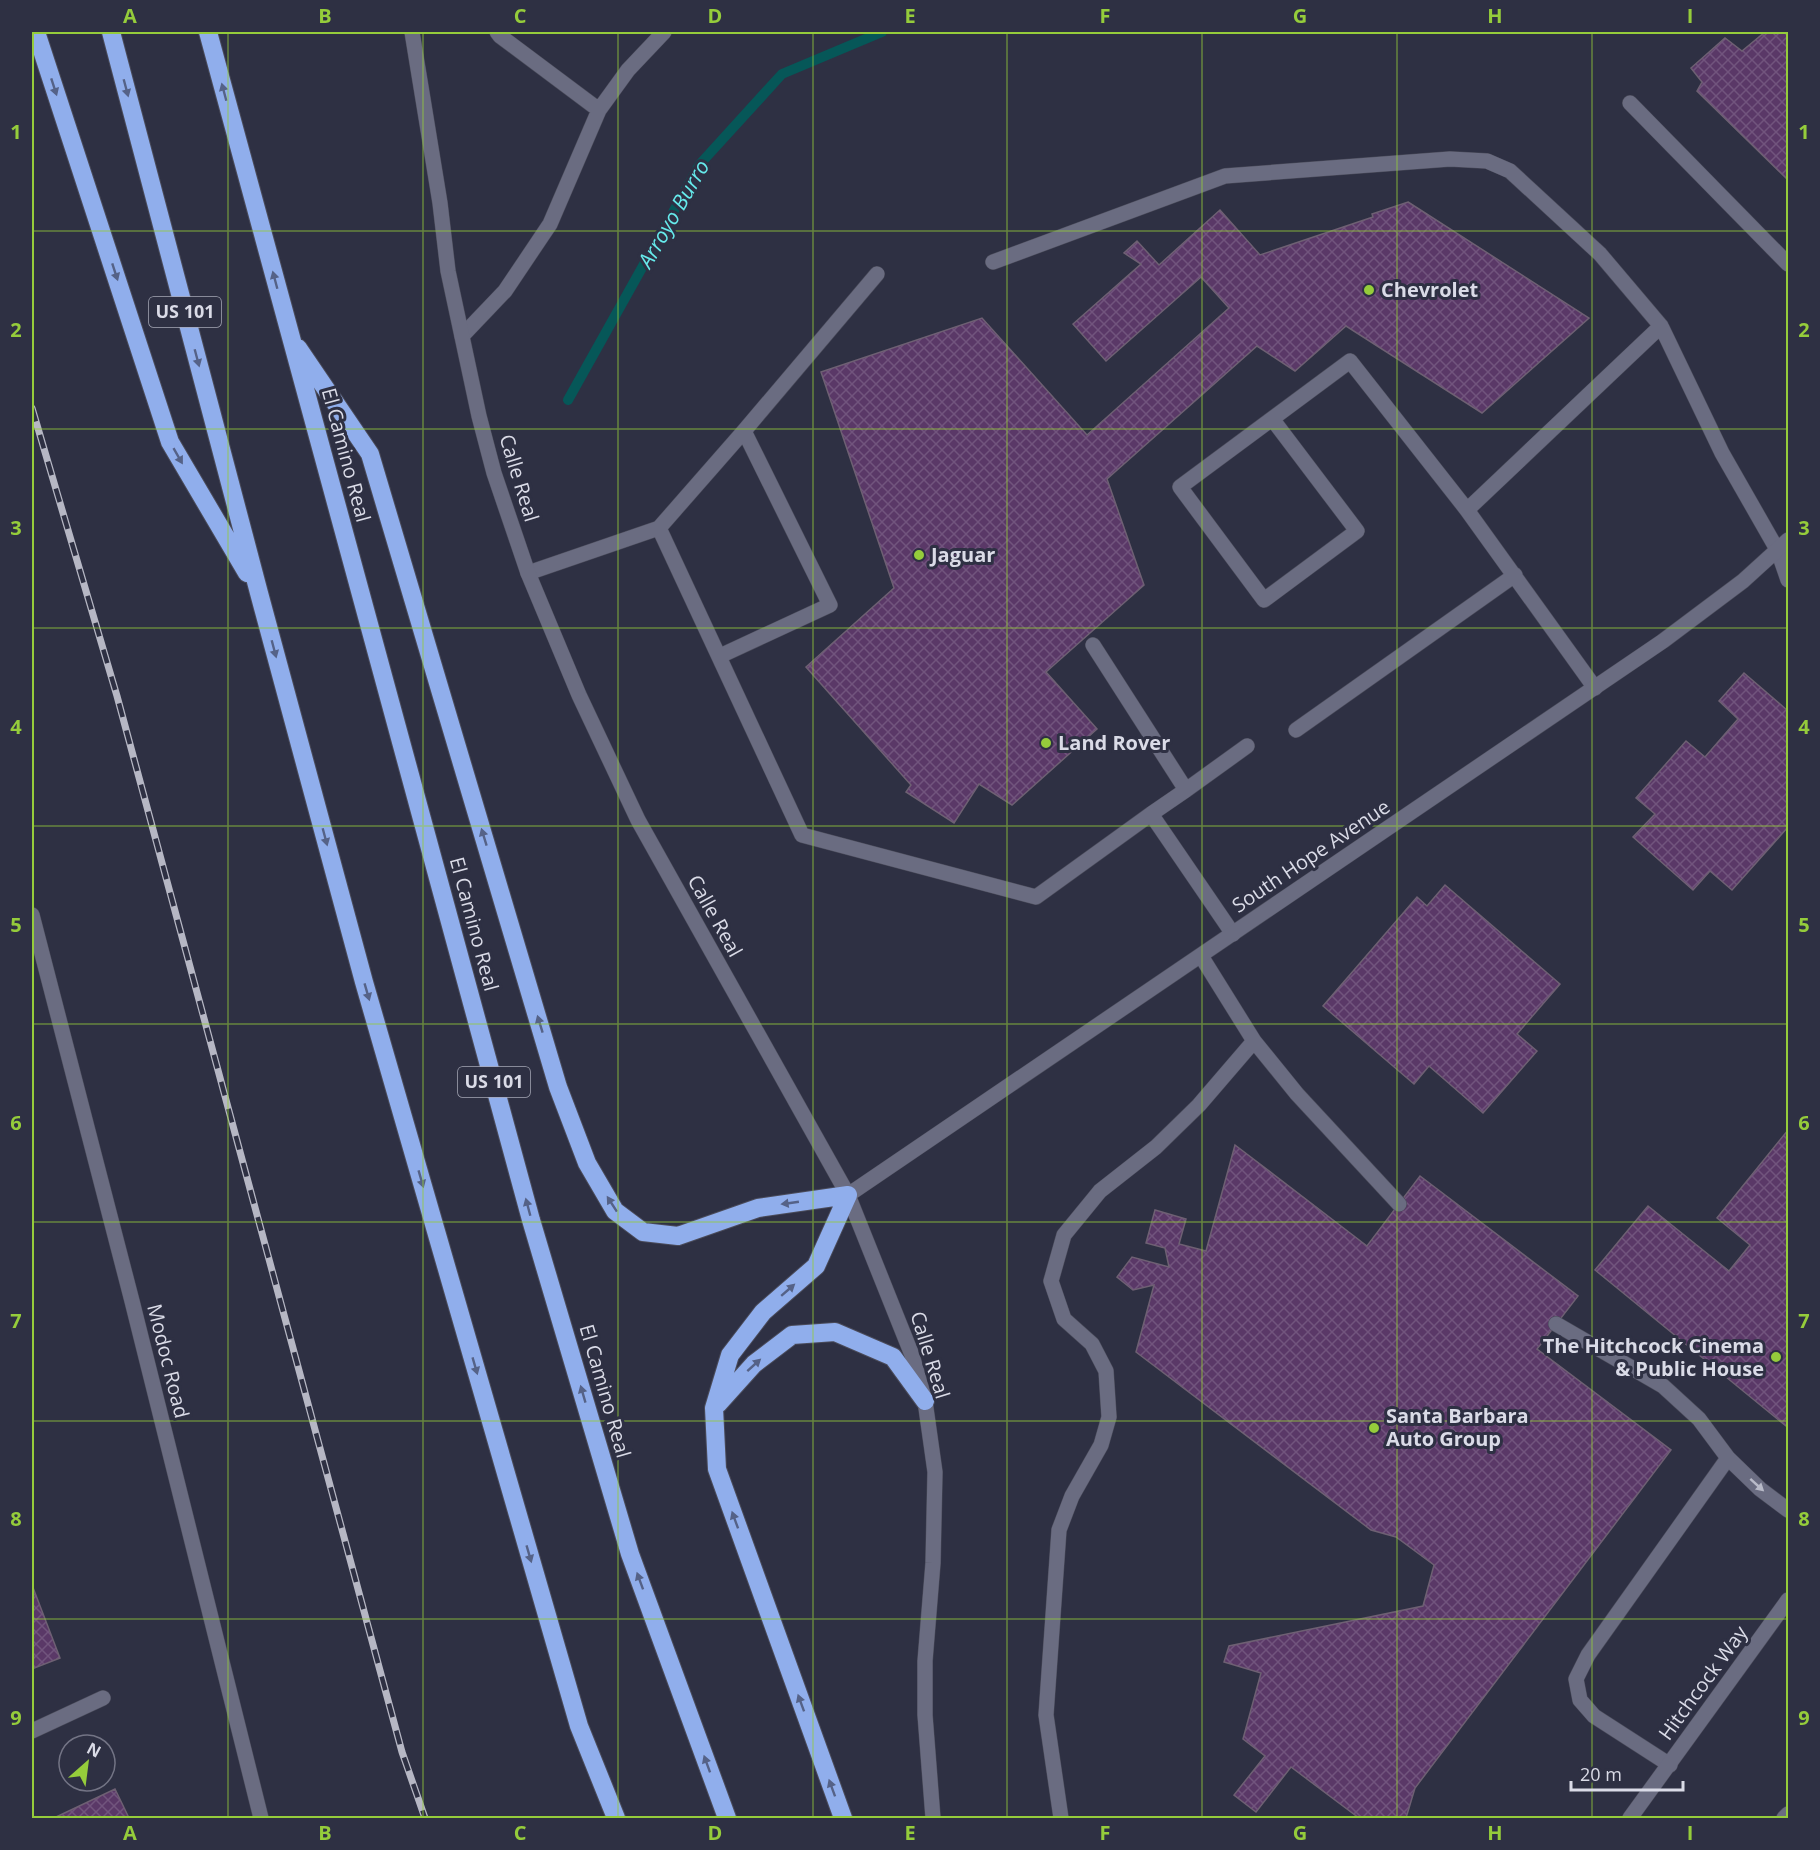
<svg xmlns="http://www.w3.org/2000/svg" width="1820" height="1850" viewBox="0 0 1820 1850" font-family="'Open Sans',sans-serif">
<defs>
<pattern id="building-cross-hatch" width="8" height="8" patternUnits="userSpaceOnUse" patternTransform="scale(1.5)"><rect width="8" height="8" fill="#5a3867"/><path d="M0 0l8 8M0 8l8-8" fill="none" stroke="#71547d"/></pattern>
</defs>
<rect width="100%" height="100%" fill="#2e3043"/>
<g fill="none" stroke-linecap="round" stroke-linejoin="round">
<path stroke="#065758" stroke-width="10" d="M 568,400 L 700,164 L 782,74 L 882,32"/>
</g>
<path fill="url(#building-cross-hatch)" stroke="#6e6073" stroke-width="1.5" d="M 1765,32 L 1788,32 L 1788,180 L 1697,91 L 1702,82 L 1691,68 L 1725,38 L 1742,51 Z
M 1408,202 L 1589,318 L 1482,413 L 1346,326 L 1295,371 L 1257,346 L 1107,479 L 1144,585 L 1046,672 L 1097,729 L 1012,805 L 979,784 L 954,823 L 906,792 L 911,785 L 806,667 L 894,588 L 821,372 L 982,318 L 1087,435 L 1229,308 L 1201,277 L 1106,361 L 1073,324 L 1141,264 L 1124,253 L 1137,241 L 1159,265 L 1220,210 L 1260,255 L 1373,217 L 1372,214 Z
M 1744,673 L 1788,711 L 1788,827 L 1732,890 L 1710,871 L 1693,890 L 1633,837 L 1655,814 L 1636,798 L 1686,741 L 1705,757 L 1738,719 L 1719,701 Z
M 1445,885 L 1560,984 L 1517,1034 L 1537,1051 L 1483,1113 L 1429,1066 L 1414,1084 L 1323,1006 L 1417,897 L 1427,906 Z
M 1788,1130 L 1788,1314 L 1787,1316 L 1788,1318 L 1788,1423 L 1786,1426 L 1595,1270 L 1648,1206 L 1729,1271 L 1750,1245 L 1717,1218 Z
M 1235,1145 L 1367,1246 L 1420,1176 L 1578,1296 L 1537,1349 L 1671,1450 L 1415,1788 L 1406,1818 L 1359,1818 L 1291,1767 L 1256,1812 L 1234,1795 L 1265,1756 L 1243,1739 L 1261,1673 L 1224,1662 L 1229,1646 L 1423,1606 L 1434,1565 L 1396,1537 L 1371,1530 L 1136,1352 L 1154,1285 L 1133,1290 L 1117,1277 L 1132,1257 L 1169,1267 L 1165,1248 L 1146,1243 L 1155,1210 L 1186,1219 L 1179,1244 L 1206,1251 Z
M 32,1585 L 60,1658 L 32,1669 Z
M 115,1789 L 129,1818 L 54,1818 Z"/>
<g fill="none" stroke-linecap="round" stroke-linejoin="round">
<defs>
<path id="service" d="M 497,32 L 500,36 L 599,110
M 1630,103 L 1788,264
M 993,262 L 1225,176 L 1450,159 L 1487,161 L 1510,171 L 1600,254 L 1661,326 L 1722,453 L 1778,551
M 462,336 L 505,291 L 550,224 L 599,110 L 628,70 L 664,32
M 1273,420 L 1357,531 L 1264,600 L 1180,487 L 1350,361 L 1467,510
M 659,528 L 744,431 L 877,274
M 528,573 L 659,528 L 802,835 L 1036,897 L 1151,814 L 1233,934
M 1093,645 L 1186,790 L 1151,814
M 720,656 L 830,605 L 744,431
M 1595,688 L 1467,510 L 1661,326
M 1296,730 L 1515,575
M 1186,790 L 1247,746
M 1201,956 L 1254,1041 L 1297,1094 L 1399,1204
M 1556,1324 L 1663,1386 L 1699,1419 L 1728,1458 L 1760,1489 L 1788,1510
M 1670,1765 L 1594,1716 L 1580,1700 L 1576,1679 L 1588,1655 L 1728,1458
M 1061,1818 L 1046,1715 L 1059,1530 L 1072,1496 L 1101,1445 L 1109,1417 L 1106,1371 L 1092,1344 L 1064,1319 L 1051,1281 L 1064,1235 L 1100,1191 L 1156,1147 L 1199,1105 L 1254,1041
M 1784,1818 L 1788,1814"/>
<path id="minor" d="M 1778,551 L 1788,580
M 32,1731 L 103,1698"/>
<path id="tertiary" d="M 412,32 L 440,203 L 448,271 L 479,416 L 494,473 L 528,573 L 579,695 L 638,820 L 848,1195 L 912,1355 L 925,1401 L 935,1472 L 933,1563 L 925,1661 L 925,1715 L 933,1818
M 32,915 L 132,1301 L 261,1818
M 1630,1818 L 1788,1600"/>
<path id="secondary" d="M 848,1195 L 1663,641 L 1743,581 L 1788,540"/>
<path id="motorway" d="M 36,32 L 170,442 L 247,573
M 111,32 L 259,593 L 364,982 L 579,1726 L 616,1818
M 208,32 L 531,1220 L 630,1554 L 727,1818
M 298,348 L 370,454 L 558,1087 L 587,1163 L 615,1211 L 643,1232 L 678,1236 L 758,1208 L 848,1195
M 718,1404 L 754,1364 L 792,1335 L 835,1332 L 893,1357 L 925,1401
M 843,1818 L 717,1469 L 714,1408 L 730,1355 L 763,1312 L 816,1266 L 848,1195"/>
</defs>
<use href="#service" stroke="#4a4b5a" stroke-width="16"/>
<use href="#minor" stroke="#4a4b5a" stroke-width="16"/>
<use href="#tertiary" stroke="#4a4b5a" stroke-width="16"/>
<use href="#secondary" stroke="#4a4b5a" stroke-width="16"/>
<use href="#motorway" stroke="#4a4b5a" stroke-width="20"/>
<use href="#service" stroke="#6a6c81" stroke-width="15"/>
<use href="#minor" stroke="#6a6c81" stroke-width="15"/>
<use href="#tertiary" stroke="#6a6c81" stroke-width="15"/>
<use href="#secondary" stroke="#6a6c81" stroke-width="15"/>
<use href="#motorway" stroke="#90aeec" stroke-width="18"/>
<defs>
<path id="rail" d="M 32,408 L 117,696 L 402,1752 L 425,1818"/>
</defs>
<use href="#rail" stroke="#b6b7c4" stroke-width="7"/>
<use href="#rail" stroke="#2e3043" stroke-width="4.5" stroke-dasharray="14" stroke-linecap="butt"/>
</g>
<defs><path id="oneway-solid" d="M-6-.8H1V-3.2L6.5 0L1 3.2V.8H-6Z" transform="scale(1.5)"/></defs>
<g fill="#556287">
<use href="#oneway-solid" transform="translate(54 87) rotate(72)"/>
<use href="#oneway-solid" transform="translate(126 88) rotate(75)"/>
<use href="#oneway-solid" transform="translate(224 92) rotate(-105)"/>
<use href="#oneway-solid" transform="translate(115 272) rotate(72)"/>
<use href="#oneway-solid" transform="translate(275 280) rotate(-105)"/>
<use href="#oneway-solid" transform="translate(197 358) rotate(75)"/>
<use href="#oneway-solid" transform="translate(178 456) rotate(60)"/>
<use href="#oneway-solid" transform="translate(274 649) rotate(75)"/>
<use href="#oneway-solid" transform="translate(325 837) rotate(75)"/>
<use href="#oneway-solid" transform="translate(484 837) rotate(-107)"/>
<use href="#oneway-solid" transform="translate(367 992) rotate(74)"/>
<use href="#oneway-solid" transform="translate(540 1024) rotate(-107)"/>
<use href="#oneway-solid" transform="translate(421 1179) rotate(74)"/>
<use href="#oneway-solid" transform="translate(790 1203) rotate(172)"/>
<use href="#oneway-solid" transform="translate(612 1204) rotate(-123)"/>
<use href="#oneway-solid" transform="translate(528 1207) rotate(-105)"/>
<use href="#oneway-solid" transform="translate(788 1290) rotate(-41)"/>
<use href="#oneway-solid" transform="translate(754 1365) rotate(-42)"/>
<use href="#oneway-solid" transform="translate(475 1366) rotate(74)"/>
<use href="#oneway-solid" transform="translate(583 1394) rotate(-106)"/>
<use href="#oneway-solid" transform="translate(735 1520) rotate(-110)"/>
<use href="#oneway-solid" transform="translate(529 1554) rotate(74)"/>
<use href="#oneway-solid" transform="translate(640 1581) rotate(-110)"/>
<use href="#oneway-solid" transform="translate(801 1703) rotate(-110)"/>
<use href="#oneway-solid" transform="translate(707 1764) rotate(-110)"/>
<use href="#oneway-solid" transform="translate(832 1788) rotate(-110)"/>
</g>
<use fill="#b8bac8" href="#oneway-solid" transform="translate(1757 1485) rotate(42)"/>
<path fill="none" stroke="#95cc3b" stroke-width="1.5" stroke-opacity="0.55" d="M 228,32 L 228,1818M 423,32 L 423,1818M 618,32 L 618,1818M 813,32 L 813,1818M 1007,32 L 1007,1818M 1202,32 L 1202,1818M 1397,32 L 1397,1818M 1592,32 L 1592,1818M 32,231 L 1788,231M 32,429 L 1788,429M 32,628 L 1788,628M 32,826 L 1788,826M 32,1024 L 1788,1024M 32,1222 L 1788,1222M 32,1421 L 1788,1421M 32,1619 L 1788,1619"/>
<g fill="#95cc3b" stroke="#2e3043" stroke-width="2">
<circle cx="1369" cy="290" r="6"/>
<circle cx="919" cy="555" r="6"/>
<circle cx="1046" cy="743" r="6"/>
<circle cx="1776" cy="1357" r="6"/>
<circle cx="1374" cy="1428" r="6"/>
</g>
<g text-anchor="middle" stroke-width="6" stroke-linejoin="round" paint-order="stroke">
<g fill="#2e3043" stroke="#a6a8b6" stroke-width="1.5">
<rect x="149" y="297" width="72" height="30" rx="4.5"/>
<rect x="458" y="1067" width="72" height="30" rx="4.5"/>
</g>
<g font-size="18" font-weight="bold" fill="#dadbe7">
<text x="185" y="318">US 101</text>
<text x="494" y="1088">US 101</text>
</g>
<g font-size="20" font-weight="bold" fill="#dadbe7" stroke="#2e3043" text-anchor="start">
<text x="1381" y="297">Chevrolet</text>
<text x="931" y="562">Jaguar</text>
<text x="1058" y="750">Land Rover</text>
<text x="1764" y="1353" text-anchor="end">The Hitchcock Cinema<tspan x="1764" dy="23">&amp; Public House</tspan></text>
<text x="1386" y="1423">Santa Barbara<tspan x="1386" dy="23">Auto Group</tspan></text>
</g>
<g font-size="20" fill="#dadbe7" stroke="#2e3043">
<text transform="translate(346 455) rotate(75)" y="7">El Camino Real</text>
<text transform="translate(519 478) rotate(73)" y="7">Calle Real</text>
<text transform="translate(1311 856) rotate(-34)" y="7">South Hope Avenue</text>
<text transform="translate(715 916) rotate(61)" y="7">Calle Real</text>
<text transform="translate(474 924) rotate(75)" y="7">El Camino Real</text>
<text transform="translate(930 1355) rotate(73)" y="7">Calle Real</text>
<text transform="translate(168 1361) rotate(76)" y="7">Modoc Road</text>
<text transform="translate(605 1391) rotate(74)" y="7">El Camino Real</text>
<text transform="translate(1703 1683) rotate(-54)" y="7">Hitchcock Way</text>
</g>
<g font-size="21" font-style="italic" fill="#66ebec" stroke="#2e3043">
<text transform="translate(674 214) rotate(-60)" y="7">Arroyo Burro</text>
</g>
</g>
<rect width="1820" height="1850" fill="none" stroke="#2e3043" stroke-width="66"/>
<g transform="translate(87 1763) rotate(28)"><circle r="28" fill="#2e3043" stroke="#737485" stroke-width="1.5"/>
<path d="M0-4.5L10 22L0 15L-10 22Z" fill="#95cc3b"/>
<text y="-9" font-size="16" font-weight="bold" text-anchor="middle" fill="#dadbe7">N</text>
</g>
<path d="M1571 1781v9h112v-9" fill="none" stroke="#dadbe7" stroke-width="3"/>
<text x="1580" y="1781" font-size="18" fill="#dadbe7" stroke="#2e3043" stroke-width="4.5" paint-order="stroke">20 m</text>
<rect x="33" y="33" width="1754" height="1784" fill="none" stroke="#95cc3b" stroke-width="2"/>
<g font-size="20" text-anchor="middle" font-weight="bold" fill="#95cc3b">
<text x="130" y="23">A</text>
<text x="325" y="23">B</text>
<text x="520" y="23">C</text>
<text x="715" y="23">D</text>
<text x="910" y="23">E</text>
<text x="1105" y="23">F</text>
<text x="1300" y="23">G</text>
<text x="1495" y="23">H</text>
<text x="1690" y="23">I</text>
<text x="16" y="139">1</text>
<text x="1804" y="139">1</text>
<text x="16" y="337">2</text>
<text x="1804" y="337">2</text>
<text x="16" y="535">3</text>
<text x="1804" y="535">3</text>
<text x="16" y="734">4</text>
<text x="1804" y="734">4</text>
<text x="16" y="932">5</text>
<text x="1804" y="932">5</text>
<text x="16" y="1130">6</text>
<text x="1804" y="1130">6</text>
<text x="16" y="1328">7</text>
<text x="1804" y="1328">7</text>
<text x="16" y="1526">8</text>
<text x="1804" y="1526">8</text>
<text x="16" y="1725">9</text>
<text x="1804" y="1725">9</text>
<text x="130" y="1840">A</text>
<text x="325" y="1840">B</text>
<text x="520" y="1840">C</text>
<text x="715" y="1840">D</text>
<text x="910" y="1840">E</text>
<text x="1105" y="1840">F</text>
<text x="1300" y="1840">G</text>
<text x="1495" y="1840">H</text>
<text x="1690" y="1840">I</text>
</g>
</svg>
